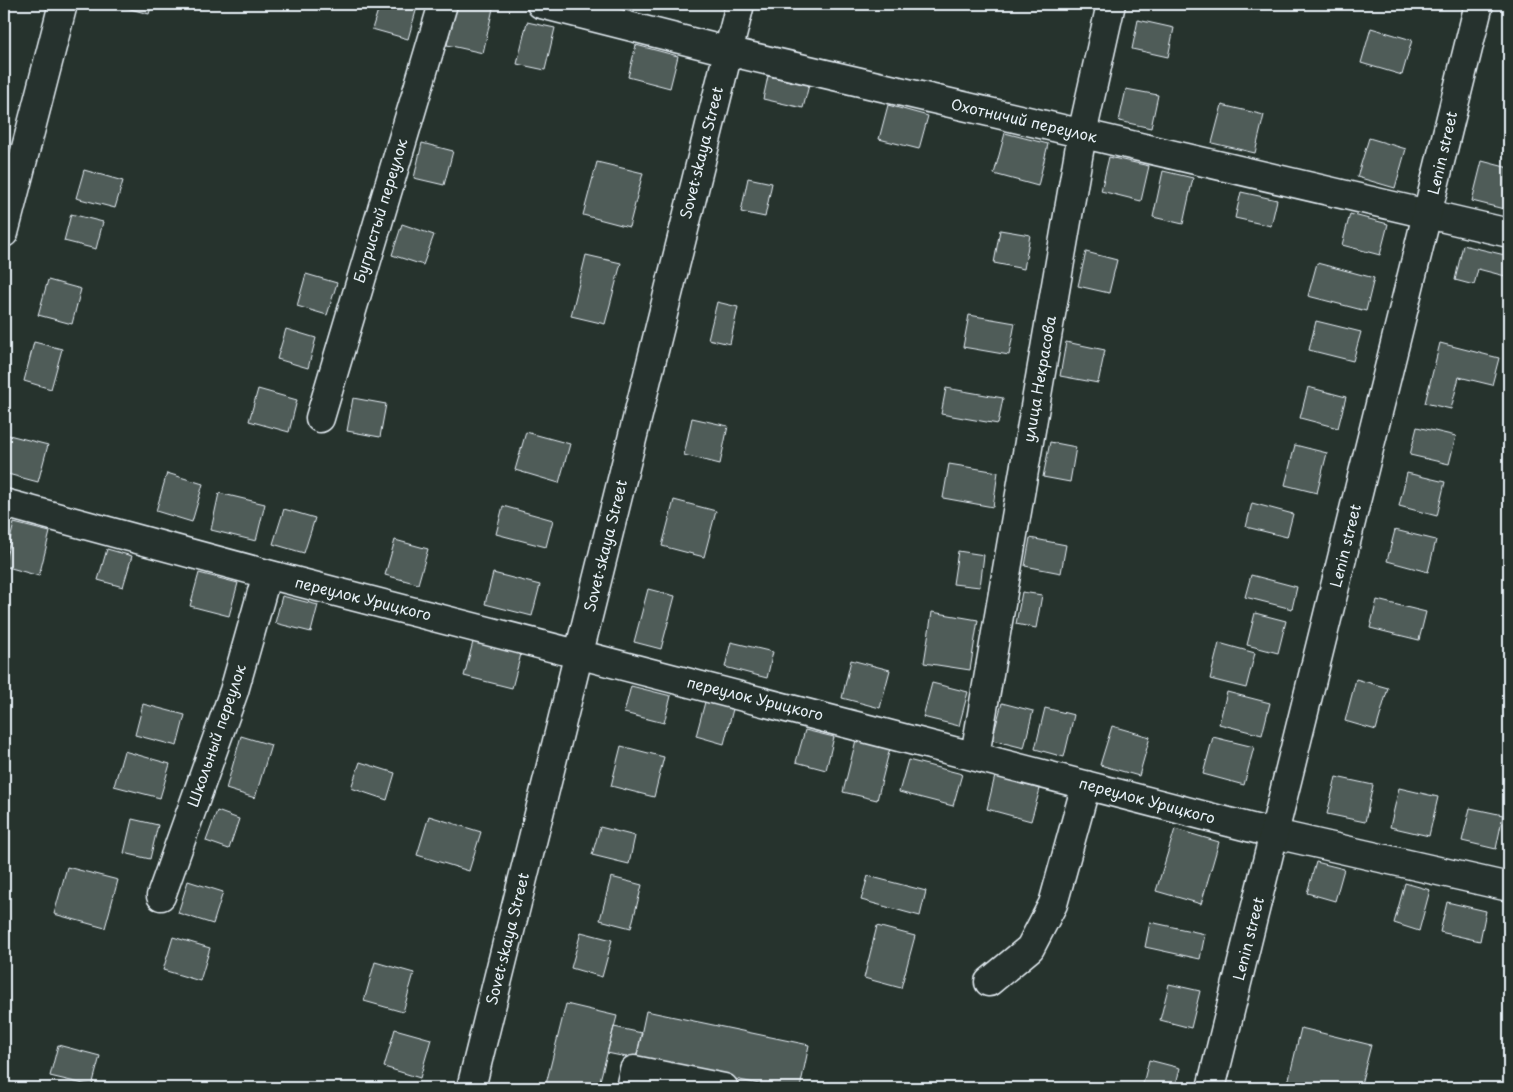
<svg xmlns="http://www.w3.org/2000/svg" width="1513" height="1092" viewBox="0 0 1513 1092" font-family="'Playpen Sans',sans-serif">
<rect width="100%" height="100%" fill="#26332d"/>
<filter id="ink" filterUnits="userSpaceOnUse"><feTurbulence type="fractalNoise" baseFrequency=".02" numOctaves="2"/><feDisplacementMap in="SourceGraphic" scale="10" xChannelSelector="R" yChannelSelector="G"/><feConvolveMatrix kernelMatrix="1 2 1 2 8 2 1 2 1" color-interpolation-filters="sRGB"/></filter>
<g filter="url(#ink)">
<path fill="#505c59" stroke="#e8f1f8" d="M 123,4 L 152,4 L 149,14 L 123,7 Z
M 380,4 L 418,4 L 408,39 L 372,29 Z
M 456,4 L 494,4 L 483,53 L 447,45 Z
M 1138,20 L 1174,28 L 1168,57 L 1132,49 Z
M 527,22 L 555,28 L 545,70 L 517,64 Z
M 1371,28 L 1412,40 L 1402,75 L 1361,63 Z
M 636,45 L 678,56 L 670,88 L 628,77 Z
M 768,76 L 809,85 L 803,108 L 763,99 Z
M 1126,89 L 1158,95 L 1151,128 L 1119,121 Z
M 888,105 L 928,116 L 919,149 L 879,139 Z
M 1222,105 L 1264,115 L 1255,153 L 1212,143 Z
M 1005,133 L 1048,144 L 1038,186 L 994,174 Z
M 1369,138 L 1406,149 L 1395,188 L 1357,177 Z
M 422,143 L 453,151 L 444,185 L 414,178 Z
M 1109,157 L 1149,166 L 1141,201 L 1101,191 Z
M 1482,161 L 1509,168 L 1509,188 L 1504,209 L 1472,201 Z
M 597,162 L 643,173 L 629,227 L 583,215 Z
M 84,170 L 123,181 L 115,208 L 76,198 Z
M 1163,171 L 1193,178 L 1183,224 L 1153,217 Z
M 748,178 L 772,183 L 765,217 L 741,212 Z
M 1241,192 L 1277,200 L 1271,226 L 1235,218 Z
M 71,214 L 103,222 L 96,249 L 64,241 Z
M 1350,214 L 1388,224 L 1380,255 L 1342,245 Z
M 402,224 L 434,235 L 423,265 L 392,255 Z
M 1000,230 L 1030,235 L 1024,269 L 994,263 Z
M 1463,245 L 1509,256 L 1509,277 L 1478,269 L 1474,285 L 1455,280 Z
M 1086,252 L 1117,260 L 1109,293 L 1078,286 Z
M 586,255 L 621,263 L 605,324 L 571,316 Z
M 1317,263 L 1374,278 L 1366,311 L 1308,296 Z
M 306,274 L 337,283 L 327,315 L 297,306 Z
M 48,280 L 81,289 L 72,324 L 38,315 Z
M 717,302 L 738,307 L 730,344 L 708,339 Z
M 969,315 L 1015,323 L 1009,355 L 963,347 Z
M 1316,321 L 1361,332 L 1353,361 L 1309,350 Z
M 286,329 L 316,338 L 308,368 L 277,359 Z
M 34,342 L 62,349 L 51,389 L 24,381 Z
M 1066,342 L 1105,350 L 1098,383 L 1060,376 Z
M 1440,343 L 1499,358 L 1492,385 L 1459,377 L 1451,409 L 1425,403 Z
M 1308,387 L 1346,397 L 1338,428 L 1300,418 Z
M 946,388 L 1003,398 L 998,424 L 941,414 Z
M 258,389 L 297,400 L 289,432 L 249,421 Z
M 353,398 L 386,404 L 380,437 L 347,431 Z
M 692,418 L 728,426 L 720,464 L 684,455 Z
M 1417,427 L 1456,436 L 1449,464 L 1410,455 Z
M 526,432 L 570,444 L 559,483 L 515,470 Z
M 5,434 L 48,445 L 38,482 L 4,473 Z
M 1050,442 L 1076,447 L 1070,482 L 1043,477 Z
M 1295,445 L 1327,453 L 1317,493 L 1285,485 Z
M 949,464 L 998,472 L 993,507 L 943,498 Z
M 167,473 L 203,484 L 192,522 L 156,511 Z
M 1407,473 L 1445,482 L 1437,516 L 1399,506 Z
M 219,493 L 265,504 L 256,541 L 211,530 Z
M 674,500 L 716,511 L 704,557 L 662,546 Z
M 1252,503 L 1293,514 L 1287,537 L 1246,527 Z
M 503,506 L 553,520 L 546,547 L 496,534 Z
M 284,509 L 315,518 L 304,553 L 273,544 Z
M 14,523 L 50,532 L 39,576 L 4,566 Z
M 1395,530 L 1436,540 L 1428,572 L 1387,561 Z
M 1030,538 L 1066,545 L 1061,573 L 1025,566 Z
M 395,540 L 428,549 L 418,584 L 385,575 Z
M 107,549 L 132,556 L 123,587 L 98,580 Z
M 958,551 L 984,555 L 980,587 L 953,584 Z
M 199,573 L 238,583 L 229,616 L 190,606 Z
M 493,573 L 540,585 L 532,616 L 485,604 Z
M 1251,575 L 1297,587 L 1292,609 L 1245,597 Z
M 648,589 L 675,596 L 661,649 L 634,642 Z
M 1022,592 L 1042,595 L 1036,628 L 1016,624 Z
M 282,596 L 318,605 L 311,632 L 275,623 Z
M 1377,600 L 1426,612 L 1419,640 L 1370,628 Z
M 932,612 L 978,620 L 970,670 L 924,663 Z
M 1255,613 L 1286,621 L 1278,653 L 1247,645 Z
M 4,624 L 9,626 L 4,646 Z
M 473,642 L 521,654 L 512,688 L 464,676 Z
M 731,642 L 773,652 L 767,678 L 725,667 Z
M 1219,643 L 1255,653 L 1246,688 L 1210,679 Z
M 851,660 L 890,670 L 880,708 L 842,698 Z
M 1356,679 L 1388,688 L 1376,730 L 1345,721 Z
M 932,683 L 968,692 L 959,726 L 923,717 Z
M 631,686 L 671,696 L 664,723 L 624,713 Z
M 1227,692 L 1270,703 L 1262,735 L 1219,724 Z
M 705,702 L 733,709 L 724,744 L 696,736 Z
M 1002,703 L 1033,711 L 1024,748 L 992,740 Z
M 143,704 L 185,715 L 177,746 L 135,735 Z
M 1045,708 L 1074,715 L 1064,757 L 1035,749 Z
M 1112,726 L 1150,737 L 1139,776 L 1100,765 Z
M 805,730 L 834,737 L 826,770 L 796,762 Z
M 241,736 L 271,745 L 255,798 L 226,789 Z
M 1213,737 L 1254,747 L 1244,785 L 1203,774 Z
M 856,740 L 890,748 L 877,800 L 843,792 Z
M 621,746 L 664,757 L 654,797 L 611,786 Z
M 124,751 L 170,764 L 160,798 L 114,786 Z
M 908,760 L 962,774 L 953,806 L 899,792 Z
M 360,762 L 395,773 L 387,800 L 351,788 Z
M 995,776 L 1040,789 L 1031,821 L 987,809 Z
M 1336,777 L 1373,785 L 1365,822 L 1327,814 Z
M 1399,788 L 1438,797 L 1429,836 L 1390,827 Z
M 1470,808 L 1503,815 L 1496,849 L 1462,841 Z
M 217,811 L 239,819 L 229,849 L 206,841 Z
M 429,816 L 481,832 L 469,871 L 417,855 Z
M 132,819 L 158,825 L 150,859 L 124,853 Z
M 600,827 L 635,836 L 629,864 L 592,855 Z
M 1175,829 L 1219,842 L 1201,904 L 1156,891 Z
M 1316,862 L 1344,869 L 1335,901 L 1307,893 Z
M 67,867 L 118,880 L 105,928 L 54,914 Z
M 868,876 L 926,891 L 920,916 L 861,900 Z
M 611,877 L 642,885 L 631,928 L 600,920 Z
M 188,881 L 223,892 L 213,924 L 178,913 Z
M 1405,883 L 1430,890 L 1419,931 L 1394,923 Z
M 1447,902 L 1486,911 L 1480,941 L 1440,932 Z
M 1150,922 L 1205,934 L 1200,959 L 1145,947 Z
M 877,926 L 915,936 L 901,988 L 864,978 Z
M 581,932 L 612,940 L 602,977 L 571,968 Z
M 173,937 L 210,948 L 200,981 L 163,970 Z
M 375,962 L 414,973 L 403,1012 L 364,1001 Z
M 1169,984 L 1200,991 L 1191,1028 L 1160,1020 Z
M 566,1004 L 617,1016 L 598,1088 L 545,1088 Z
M 646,1011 L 809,1045 L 800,1088 L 779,1088 L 636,1059 Z
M 614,1027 L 642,1033 L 636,1059 L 607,1053 Z
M 1301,1028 L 1371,1045 L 1360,1088 L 1287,1087 Z
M 395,1029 L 431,1039 L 420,1078 L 384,1067 Z
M 58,1045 L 100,1056 L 92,1086 L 50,1076 Z
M 1149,1060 L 1180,1068 L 1175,1088 L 1142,1088 Z
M 382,1085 L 395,1088 L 381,1088 Z"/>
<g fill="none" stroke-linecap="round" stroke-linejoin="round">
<defs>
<path id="minor" d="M 541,4 L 727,51 L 1509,233
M 4,233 L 63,4
M 320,418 L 443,4
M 4,503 L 267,574 L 1275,834 L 1509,887
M 975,755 L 1082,134 L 1111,4
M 161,896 L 234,691 L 267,574
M 989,982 L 1030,948 L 1053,904 L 1086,785
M 471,1088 L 740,4
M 630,1088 L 634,1070 L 724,1088"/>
<path id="major" d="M 1211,1088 L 1479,4"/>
</defs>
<use href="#minor" stroke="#e8f1f8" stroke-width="31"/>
<use href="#major" stroke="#e8f1f8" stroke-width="31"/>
<use href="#minor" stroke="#26332d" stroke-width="28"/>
<use href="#major" stroke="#26332d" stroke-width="28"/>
</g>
</g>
<g text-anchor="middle" stroke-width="4" stroke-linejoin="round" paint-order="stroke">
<g font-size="15" fill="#e8f1f8" stroke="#26332d">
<text transform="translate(1024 121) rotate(13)" y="5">Охотничий переулок</text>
<text transform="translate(702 153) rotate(-76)" y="5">Sovet·skaya Street</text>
<text transform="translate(1443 153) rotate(-77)" y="5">Lenin street</text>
<text transform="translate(381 211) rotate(-73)" y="5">Бугристый переулок</text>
<text transform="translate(1040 379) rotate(-80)" y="5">улица Некрасова</text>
<text transform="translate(606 546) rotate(-76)" y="5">Sovet·skaya Street</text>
<text transform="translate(1346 546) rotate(-76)" y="5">Lenin street</text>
<text transform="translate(363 599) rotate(14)" y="5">переулок Урицкого</text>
<text transform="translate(755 699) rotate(14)" y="5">переулок Урицкого</text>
<text transform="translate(217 736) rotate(-71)" y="5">Школьный переулок</text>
<text transform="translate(1147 801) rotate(15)" y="5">переулок Урицкого</text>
<text transform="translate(508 939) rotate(-76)" y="5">Sovet·skaya Street</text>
<text transform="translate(1249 939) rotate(-76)" y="5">Lenin street</text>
</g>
</g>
<rect width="1513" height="1092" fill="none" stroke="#26332d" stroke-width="20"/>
<rect x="10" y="10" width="1493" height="1072" fill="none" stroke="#e8f1f8" stroke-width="2" filter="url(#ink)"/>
</svg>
